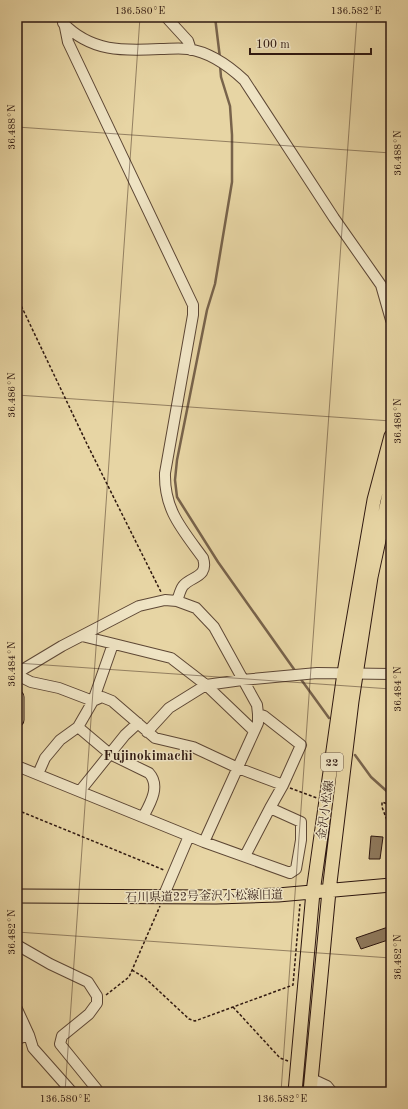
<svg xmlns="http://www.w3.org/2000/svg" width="408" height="1109" viewBox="0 0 408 1109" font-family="'Old Standard TT','Noto Serif JP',serif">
<rect width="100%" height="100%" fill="#e7d5a4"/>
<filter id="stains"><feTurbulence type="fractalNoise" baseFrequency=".005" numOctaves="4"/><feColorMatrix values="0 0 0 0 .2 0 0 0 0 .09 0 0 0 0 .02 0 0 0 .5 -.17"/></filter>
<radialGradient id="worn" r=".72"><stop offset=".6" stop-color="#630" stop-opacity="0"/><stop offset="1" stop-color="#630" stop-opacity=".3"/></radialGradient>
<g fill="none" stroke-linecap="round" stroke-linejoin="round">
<path stroke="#78634b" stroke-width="2.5" d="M 215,17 L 220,58
M 220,65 L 221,77 L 230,106 L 232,135 L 232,182 L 215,284 L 207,310 L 177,460 L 175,480 L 177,497 L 218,562 L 296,672
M 300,678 L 329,718
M 355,755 L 371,777 L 391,795"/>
</g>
<path fill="#8f7a5d" stroke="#2f1810" d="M 371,836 L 383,837 L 380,859 L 369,859 Z
M 391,926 L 391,939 L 361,949 L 356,938 Z"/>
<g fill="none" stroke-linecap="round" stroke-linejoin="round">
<defs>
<path id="minor" d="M 63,17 L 68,42 L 193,305 L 193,315 L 165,473 C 164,510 182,529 203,558 C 209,578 191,576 183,586 C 180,590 179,596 177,601
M 166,17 L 188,41 L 191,50
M 63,23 C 91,52 123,51 160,49 C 169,49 179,48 188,49 C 209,52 229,66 244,80 L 334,218 L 381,285 L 391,320
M 82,636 L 171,658 L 206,685 L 254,731
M 17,673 L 62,646 L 139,606 L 165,600 L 177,601 L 196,608 L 214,627 L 257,705 L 258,714 L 258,723 L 204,842 L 17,766
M 17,675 L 31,682 L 59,688 L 93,701 L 102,697 L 112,701 L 155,738 L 193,747 L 238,768 L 283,785
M 258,714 L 264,716 L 301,745 L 283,785 L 270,808
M 78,727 L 110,754 L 149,773 C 161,786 150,804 143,817
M 147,732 L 169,708 L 206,685 L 242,680 L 317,673 L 391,674
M 38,774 L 45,758 L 60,740 L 78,727 L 93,701 L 113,644
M 80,791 L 125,735 L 138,723
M 204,842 L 290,873 L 296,869 L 301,840 L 301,822 L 270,808 L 245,856
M 163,897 L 189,836
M 17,945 L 50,964 L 88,982 L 97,996 L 97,1003 L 89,1014 L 62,1036 L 60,1044 L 99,1092
M 17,1009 L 29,1035 L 17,1039
M 29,1035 L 33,1048 L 72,1092
M 312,1079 L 327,1086 L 332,1092"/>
<path id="major" d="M 17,697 L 17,720
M 17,896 L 216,897 L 278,895 L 391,885
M 295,1092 L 313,892 L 344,673 L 374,500 L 391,436
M 310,1092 L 329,891 L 352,701 L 371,577 L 391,485"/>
</defs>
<use href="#minor" stroke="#5d4735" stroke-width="12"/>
<use href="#major" stroke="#2f1810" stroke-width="15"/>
<path stroke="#2f1810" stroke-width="1.5" stroke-dasharray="3 2" stroke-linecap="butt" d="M 17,297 L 87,444 L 161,592
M 290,788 L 317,798
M 391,805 L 382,802 L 382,807 L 391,831
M 17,810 L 164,870
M 132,970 L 145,978 L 189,1019 L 195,1021 L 293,985 L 300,904
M 106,995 L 129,977 L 160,906
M 233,1007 L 280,1058 L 288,1061"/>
<use href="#minor" stroke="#efe4c4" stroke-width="10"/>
<use href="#major" stroke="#e7d5a4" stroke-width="13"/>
</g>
<path fill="none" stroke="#2f1810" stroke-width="1" stroke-opacity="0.45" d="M 17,127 L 391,153M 17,395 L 391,421M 17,663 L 391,689M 17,932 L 391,958M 65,1092 L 140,17M 281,1092 L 357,17"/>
<g text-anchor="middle" stroke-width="3" stroke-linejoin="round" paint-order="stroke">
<rect fill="#efe4c4" stroke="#695546" stroke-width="1" x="321" y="753" width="22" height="18" rx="3"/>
<g font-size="11" font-weight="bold" fill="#2f1810">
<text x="332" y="766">22</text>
</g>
<g font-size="12" fill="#2f1810" stroke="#efe4c4">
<text transform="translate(325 810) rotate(-82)" y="4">金沢小松線</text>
<text transform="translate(204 896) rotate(-1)" y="4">石川県道22号金沢小松線旧道</text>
</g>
<g font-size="14" font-weight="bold" fill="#2f1810" stroke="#efe4c4">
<text x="148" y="760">Fujinokimachi</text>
</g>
</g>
<rect width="408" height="1109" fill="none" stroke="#e7d5a4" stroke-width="44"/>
<path d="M250 48v6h121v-6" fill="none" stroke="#2f1810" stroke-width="2"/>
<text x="256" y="48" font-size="12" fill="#2f1810" stroke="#efe4c4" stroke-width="3" paint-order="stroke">100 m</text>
<rect x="22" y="22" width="364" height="1065" fill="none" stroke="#2f1810" stroke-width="1.5"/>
<g font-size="10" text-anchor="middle" fill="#2f1810">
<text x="140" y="14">136.580°E</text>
<text x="356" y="14">136.582°E</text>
<text transform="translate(11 127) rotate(-90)" y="4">36.488°N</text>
<text transform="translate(397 153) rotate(-90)" y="4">36.488°N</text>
<text transform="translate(11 395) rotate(-90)" y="4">36.486°N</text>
<text transform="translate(397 421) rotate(-90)" y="4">36.486°N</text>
<text transform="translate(11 664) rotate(-90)" y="4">36.484°N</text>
<text transform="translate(397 689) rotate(-90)" y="4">36.484°N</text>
<text transform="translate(11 932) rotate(-90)" y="4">36.482°N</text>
<text transform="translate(397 957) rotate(-90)" y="4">36.482°N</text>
<text x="65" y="1102">136.580°E</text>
<text x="282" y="1102">136.582°E</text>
</g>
<rect width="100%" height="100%" filter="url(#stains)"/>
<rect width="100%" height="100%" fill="url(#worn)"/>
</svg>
